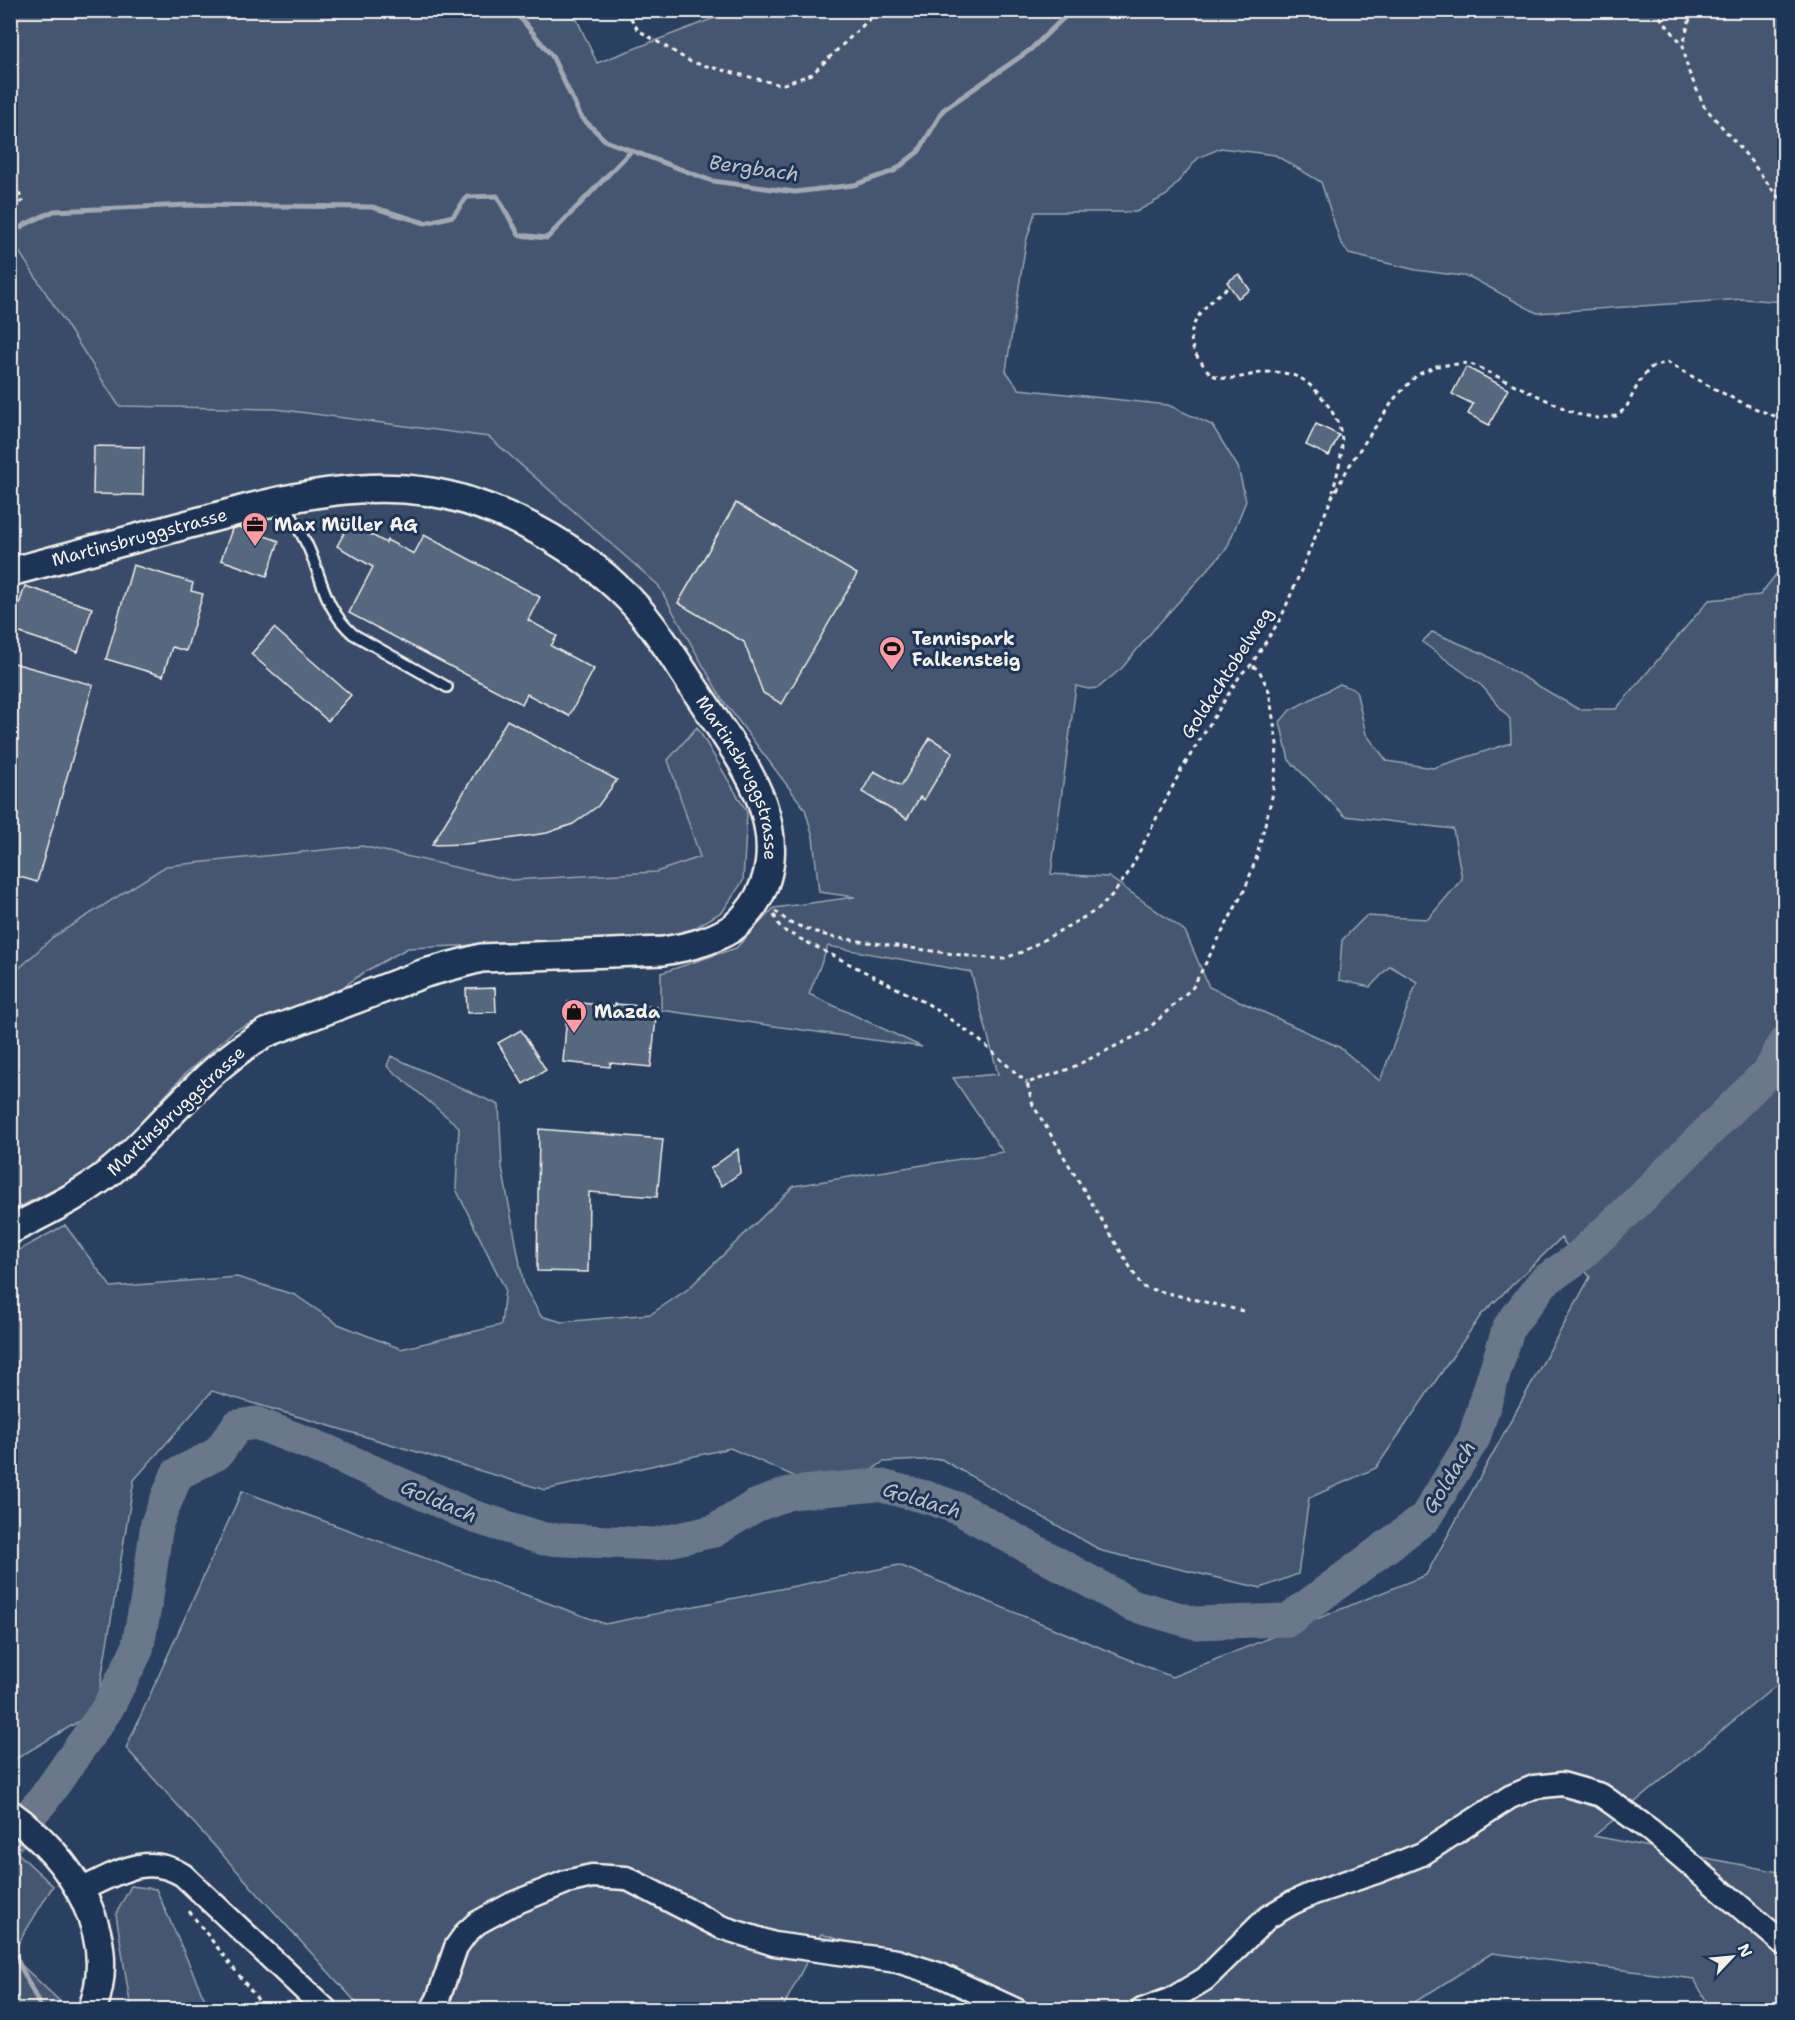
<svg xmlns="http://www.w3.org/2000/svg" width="1795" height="2020" viewBox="0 0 1795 2020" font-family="'Shantell Sans',sans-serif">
<rect width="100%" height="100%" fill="#2a4060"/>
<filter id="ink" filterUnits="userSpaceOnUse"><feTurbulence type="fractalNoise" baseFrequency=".0167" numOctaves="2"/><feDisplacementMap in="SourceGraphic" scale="12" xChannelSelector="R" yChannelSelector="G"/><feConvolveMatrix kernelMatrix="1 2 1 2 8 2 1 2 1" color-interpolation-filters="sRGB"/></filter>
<g filter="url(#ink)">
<path fill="#374c69" d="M 10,239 L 119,406 L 276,409 L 489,437 L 658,585 L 722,699 L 668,760 L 701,857 L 656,872 L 511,880 L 443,864 L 53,937 L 11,976 Z"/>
<path fill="#445771" stroke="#9ca4ac" stroke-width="1.5" d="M 735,10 L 1784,11 L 1784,302 L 1743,299 L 1537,313 L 1470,277 L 1416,270 L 1349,254 L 1340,241 L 1321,182 L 1275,155 L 1221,148 L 1198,158 L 1167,195 L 1136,212 L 1035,212 L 1026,242 L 1006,371 L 1019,389 L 1168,405 L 1212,425 L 1238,467 L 1246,501 L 1227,548 L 1154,629 L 1122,668 L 1098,688 L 1088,689 L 1076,686 L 1051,874 L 1109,877 L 1185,931 L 1209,987 L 1339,1047 L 1380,1081 L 1417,982 L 1390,966 L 1370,987 L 1339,980 L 1342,940 L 1366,916 L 1428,919 L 1462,879 L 1453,829 L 1345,816 L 1289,760 L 1280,722 L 1290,710 L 1340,684 L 1356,690 L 1366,734 L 1387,761 L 1433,768 L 1511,743 L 1510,719 L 1482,686 L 1422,642 L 1432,632 L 1482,653 L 1578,709 L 1616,709 L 1709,600 L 1760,595 L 1784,564 L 1784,1679 L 1594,1836 L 1784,1873 L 1784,2009 L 1711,2009 L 1694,1979 L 1492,1953 L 1404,2009 L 986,2009 L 994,1987 L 821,1934 L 782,2009 L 362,2009 L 126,1748 L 242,1491 L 605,1624 L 899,1565 L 1172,1677 L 1426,1575 L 1590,1277 L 1561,1238 L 1481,1315 L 1376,1468 L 1309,1498 L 1298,1574 L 1261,1588 L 1102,1551 L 941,1459 L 883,1462 L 837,1495 L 730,1448 L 545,1490 L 212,1391 L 134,1480 L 96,1711 L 11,1762 L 10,1255 L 65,1225 L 111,1287 L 237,1277 L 295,1295 L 338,1324 L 401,1349 L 501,1325 L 505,1289 L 456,1189 L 459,1127 L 387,1066 L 391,1056 L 499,1105 L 502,1167 L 524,1286 L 541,1316 L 562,1322 L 651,1314 L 688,1289 L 794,1186 L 1003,1152 L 953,1078 L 998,1074 L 971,972 L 828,946 L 809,994 L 922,1047 L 661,1010 L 661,973 L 736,948 L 774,908 L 855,897 L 819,892 L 813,837 L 805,809 L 722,699 L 658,585 L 489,437 L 276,409 L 119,406 L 11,239 L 11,11 L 573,11 L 597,63 Z
M 697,727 L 747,812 L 743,881 L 723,911 L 690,931 L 649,938 L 408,948 L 366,971 L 333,994 L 275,1013 L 235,1030 L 186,1073 L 121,1144 L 82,1176 L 11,1211 L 11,976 L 53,937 L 166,866 L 362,846 L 511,880 L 656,872 L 700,857 L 668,760 Z
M 10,1846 L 53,1886 L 11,1955 L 67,2008 L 66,2009 L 11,2009 Z
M 131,1886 L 156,1889 L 209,2009 L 131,2009 L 116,1914 Z"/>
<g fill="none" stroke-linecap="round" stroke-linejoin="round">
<path stroke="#a1a8b0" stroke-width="5" d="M 511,10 L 524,22 L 552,56 L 581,117 L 606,141 L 712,181 L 795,192 L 854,185 L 894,171 L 919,151 L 943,110 L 1030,50 L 1072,10
M 10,234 L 26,224 L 54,211 L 187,205 L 372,207 L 425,223 L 453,216 L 467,197 L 497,196 L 519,235 L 547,238 L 631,151
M 10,1945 L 42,2010"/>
<path stroke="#6a788a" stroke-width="33" d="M 10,1837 L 43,1800 L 107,1709 L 137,1650 L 147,1597 L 157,1523 L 177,1474 L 217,1454 L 237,1426 L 256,1423 L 325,1450 L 472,1516 L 544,1539 L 655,1544 L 714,1531 L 755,1506 L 790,1493 L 878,1485 L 929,1498 L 960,1509 L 1132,1605 L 1195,1623 L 1288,1620 L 1425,1518 L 1474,1438 L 1509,1327 L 1543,1282 L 1576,1259 L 1634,1205 L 1770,1070 L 1784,1043"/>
</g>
<path fill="#56677d" stroke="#f4f1e8" stroke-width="1.5" d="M 1239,274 L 1250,290 L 1238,298 L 1227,282 Z
M 1466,367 L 1508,389 L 1489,425 L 1468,414 L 1473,404 L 1452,394 Z
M 1316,424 L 1339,435 L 1329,456 L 1306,445 Z
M 94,446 L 144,447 L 143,495 L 93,494 Z
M 736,503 L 857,574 L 782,704 L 763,693 L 744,642 L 678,603 Z
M 350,523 L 386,543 L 387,540 L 414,554 L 424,535 L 540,597 L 528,620 L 557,636 L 551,646 L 594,669 L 569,716 L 527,694 L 522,704 L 349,613 L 373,567 L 337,546 Z
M 239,527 L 279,541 L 267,576 L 221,560 L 232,529 Z
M 133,565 L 193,583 L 191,591 L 203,594 L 186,651 L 172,647 L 163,676 L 106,659 Z
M 25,586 L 92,608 L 78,652 L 11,630 Z
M 274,628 L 351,695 L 328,721 L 251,654 Z
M 10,662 L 93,685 L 37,882 L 10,874 Z
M 507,720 L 617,780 L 598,806 L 573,824 L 547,833 L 507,839 L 465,844 L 432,845 Z
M 930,738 L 953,752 L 924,800 L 920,797 L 907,819 L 862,792 L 874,771 L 901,786 Z
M 495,988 L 496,1012 L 467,1013 L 466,989 Z
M 568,1002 L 615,1006 L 615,1004 L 657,1007 L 651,1067 L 610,1063 L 610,1067 L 563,1062 Z
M 521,1030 L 546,1070 L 523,1084 L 498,1043 Z
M 539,1129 L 663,1139 L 657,1197 L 589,1192 L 588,1272 L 537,1271 Z
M 738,1149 L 740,1173 L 722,1186 L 710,1169 Z"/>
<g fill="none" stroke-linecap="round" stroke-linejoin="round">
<defs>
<path id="service" d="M 285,504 C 293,519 302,534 309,549 C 323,582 325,609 353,634 L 447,687"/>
<path id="tertiary" d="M 80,1890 C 116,1874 146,1852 183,1875 L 326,2010
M 432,2010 L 438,1999 L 456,1947 L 466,1933 L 477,1923 L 512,1904 L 566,1882 L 592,1876 L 626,1878 L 721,1927 L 774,1944 L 897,1961 L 938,1974 L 1016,2010
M 1142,2010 L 1172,1999 L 1205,1979 L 1268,1917 L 1292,1903 L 1314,1893 L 1379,1871 L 1422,1854 L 1510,1797 L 1534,1787 L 1562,1784 L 1601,1795 L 1650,1830 L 1784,1944"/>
<g id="secondary">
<path id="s1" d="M 10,572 L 249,508 C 320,490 396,478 468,501 C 524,519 576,548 619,589 C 652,619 675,660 700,697 C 721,730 748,765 762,803 C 774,838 775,874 753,906 C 747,914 740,923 731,929 C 710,942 687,947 663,951 L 481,958 L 425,973 L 266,1033 C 209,1065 171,1117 123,1161 C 90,1191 50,1210 10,1230"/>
<path d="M 10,1814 C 70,1857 121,1933 92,2010"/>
</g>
</defs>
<use href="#service" stroke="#f4f1e8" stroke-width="14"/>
<use href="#tertiary" stroke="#f4f1e8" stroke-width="27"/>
<use href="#secondary" stroke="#f4f1e8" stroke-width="32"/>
<path stroke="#f4f1e8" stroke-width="3" stroke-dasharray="4.5 4.5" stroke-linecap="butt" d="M 626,10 L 638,30 L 691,62 L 781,85 L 812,74 L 879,10
M 1654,10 L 1683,45
M 1692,10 L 1683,45 L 1688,70 L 1704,106 L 1747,156 L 1778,197 L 1784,202
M 10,177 L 23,201 L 10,207
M 1227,288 C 1202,306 1176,334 1202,363 C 1204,366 1208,372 1211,374 C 1229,385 1251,372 1270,372 C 1282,372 1295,374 1305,381 C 1322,394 1342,420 1342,443 C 1342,459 1336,476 1333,492
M 775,911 L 790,923 L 831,937 L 976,957 L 1002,959 L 1022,952 L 1097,910 L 1114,893 L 1129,872 L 1181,770 L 1241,674 L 1251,665 L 1281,618 L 1332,497 L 1352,461 L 1395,398 L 1417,375 L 1436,366 L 1469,363 L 1576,414 L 1598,418 L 1616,416 L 1626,408 L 1639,382 L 1650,368 L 1667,362 C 1705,384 1743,406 1784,419
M 774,915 L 781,929 L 928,1004 L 977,1038 L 1027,1083
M 1243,1311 L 1142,1287 L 1033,1105 L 1027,1083 L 1069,1069 L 1146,1031 L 1193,987 L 1245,889 L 1256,859 L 1272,797 L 1276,766 L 1277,744 L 1269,691 L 1259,670 L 1251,665
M 189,1911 L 266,2010"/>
<use href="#service" stroke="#1d3557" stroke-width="9"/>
<use href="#tertiary" stroke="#1d3557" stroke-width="22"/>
<use href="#secondary" stroke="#1d3557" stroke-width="27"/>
</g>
</g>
<defs>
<symbol id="office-pin" viewBox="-11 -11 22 30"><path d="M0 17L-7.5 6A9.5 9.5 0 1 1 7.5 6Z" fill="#ff9aa2" stroke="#1d3557"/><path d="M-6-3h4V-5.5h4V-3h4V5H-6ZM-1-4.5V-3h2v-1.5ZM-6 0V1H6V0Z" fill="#111"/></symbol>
<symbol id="stadium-pin" viewBox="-11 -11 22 30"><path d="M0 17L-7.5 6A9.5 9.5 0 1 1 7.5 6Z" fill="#ff9aa2" stroke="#1d3557"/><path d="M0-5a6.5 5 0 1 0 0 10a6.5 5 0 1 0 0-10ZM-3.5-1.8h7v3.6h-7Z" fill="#111"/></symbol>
<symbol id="shop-pin" viewBox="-11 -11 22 30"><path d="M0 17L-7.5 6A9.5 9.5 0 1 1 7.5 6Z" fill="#ff9aa2" stroke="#1d3557"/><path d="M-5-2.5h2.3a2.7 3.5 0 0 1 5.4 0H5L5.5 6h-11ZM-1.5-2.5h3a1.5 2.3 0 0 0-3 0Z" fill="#111"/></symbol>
</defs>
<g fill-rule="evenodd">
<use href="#office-pin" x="240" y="510" width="30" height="40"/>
<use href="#stadium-pin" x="877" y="634" width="30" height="40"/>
<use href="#shop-pin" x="559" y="997" width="30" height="40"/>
</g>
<g text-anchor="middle" stroke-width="6" stroke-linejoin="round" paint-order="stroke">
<g font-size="18" font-weight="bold" fill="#f4f1e8" stroke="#1d3557" text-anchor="start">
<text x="274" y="531">Max Müller AG</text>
<text x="912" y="645">Tennispark<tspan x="912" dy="21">Falkensteig</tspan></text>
<text x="594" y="1018">Mazda</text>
</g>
<g font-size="18" fill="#f4f1e8" stroke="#1d3557">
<text dy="6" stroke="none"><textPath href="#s1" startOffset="134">Martinsbruggstrasse</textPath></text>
<text transform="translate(1227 673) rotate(-57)" y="6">Goldachtobelweg</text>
<text dy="6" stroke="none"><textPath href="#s1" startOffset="872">Martinsbruggstrasse</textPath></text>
<text transform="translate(176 1111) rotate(-43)" y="6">Martinsbruggstrasse</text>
</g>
<g font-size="20" font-style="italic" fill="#bdc1c2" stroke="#1d3557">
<text transform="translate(754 168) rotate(8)" y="7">Bergbach</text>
<text transform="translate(1449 1477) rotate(-58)" y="7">Goldach</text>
<text transform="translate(922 1500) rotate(17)" y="7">Goldach</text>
<text transform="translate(439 1501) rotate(23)" y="7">Goldach</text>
</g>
</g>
<rect width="1795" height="2020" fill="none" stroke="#1d3557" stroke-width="36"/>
<rect x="18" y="18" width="1759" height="1984" fill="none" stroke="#f4f1e8" stroke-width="2" filter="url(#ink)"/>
<g transform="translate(1732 1957) rotate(64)" stroke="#1d3557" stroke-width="4.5" paint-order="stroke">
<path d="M0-4.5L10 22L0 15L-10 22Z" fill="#f4f1e8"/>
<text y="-9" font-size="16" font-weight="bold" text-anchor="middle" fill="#f4f1e8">N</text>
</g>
</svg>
